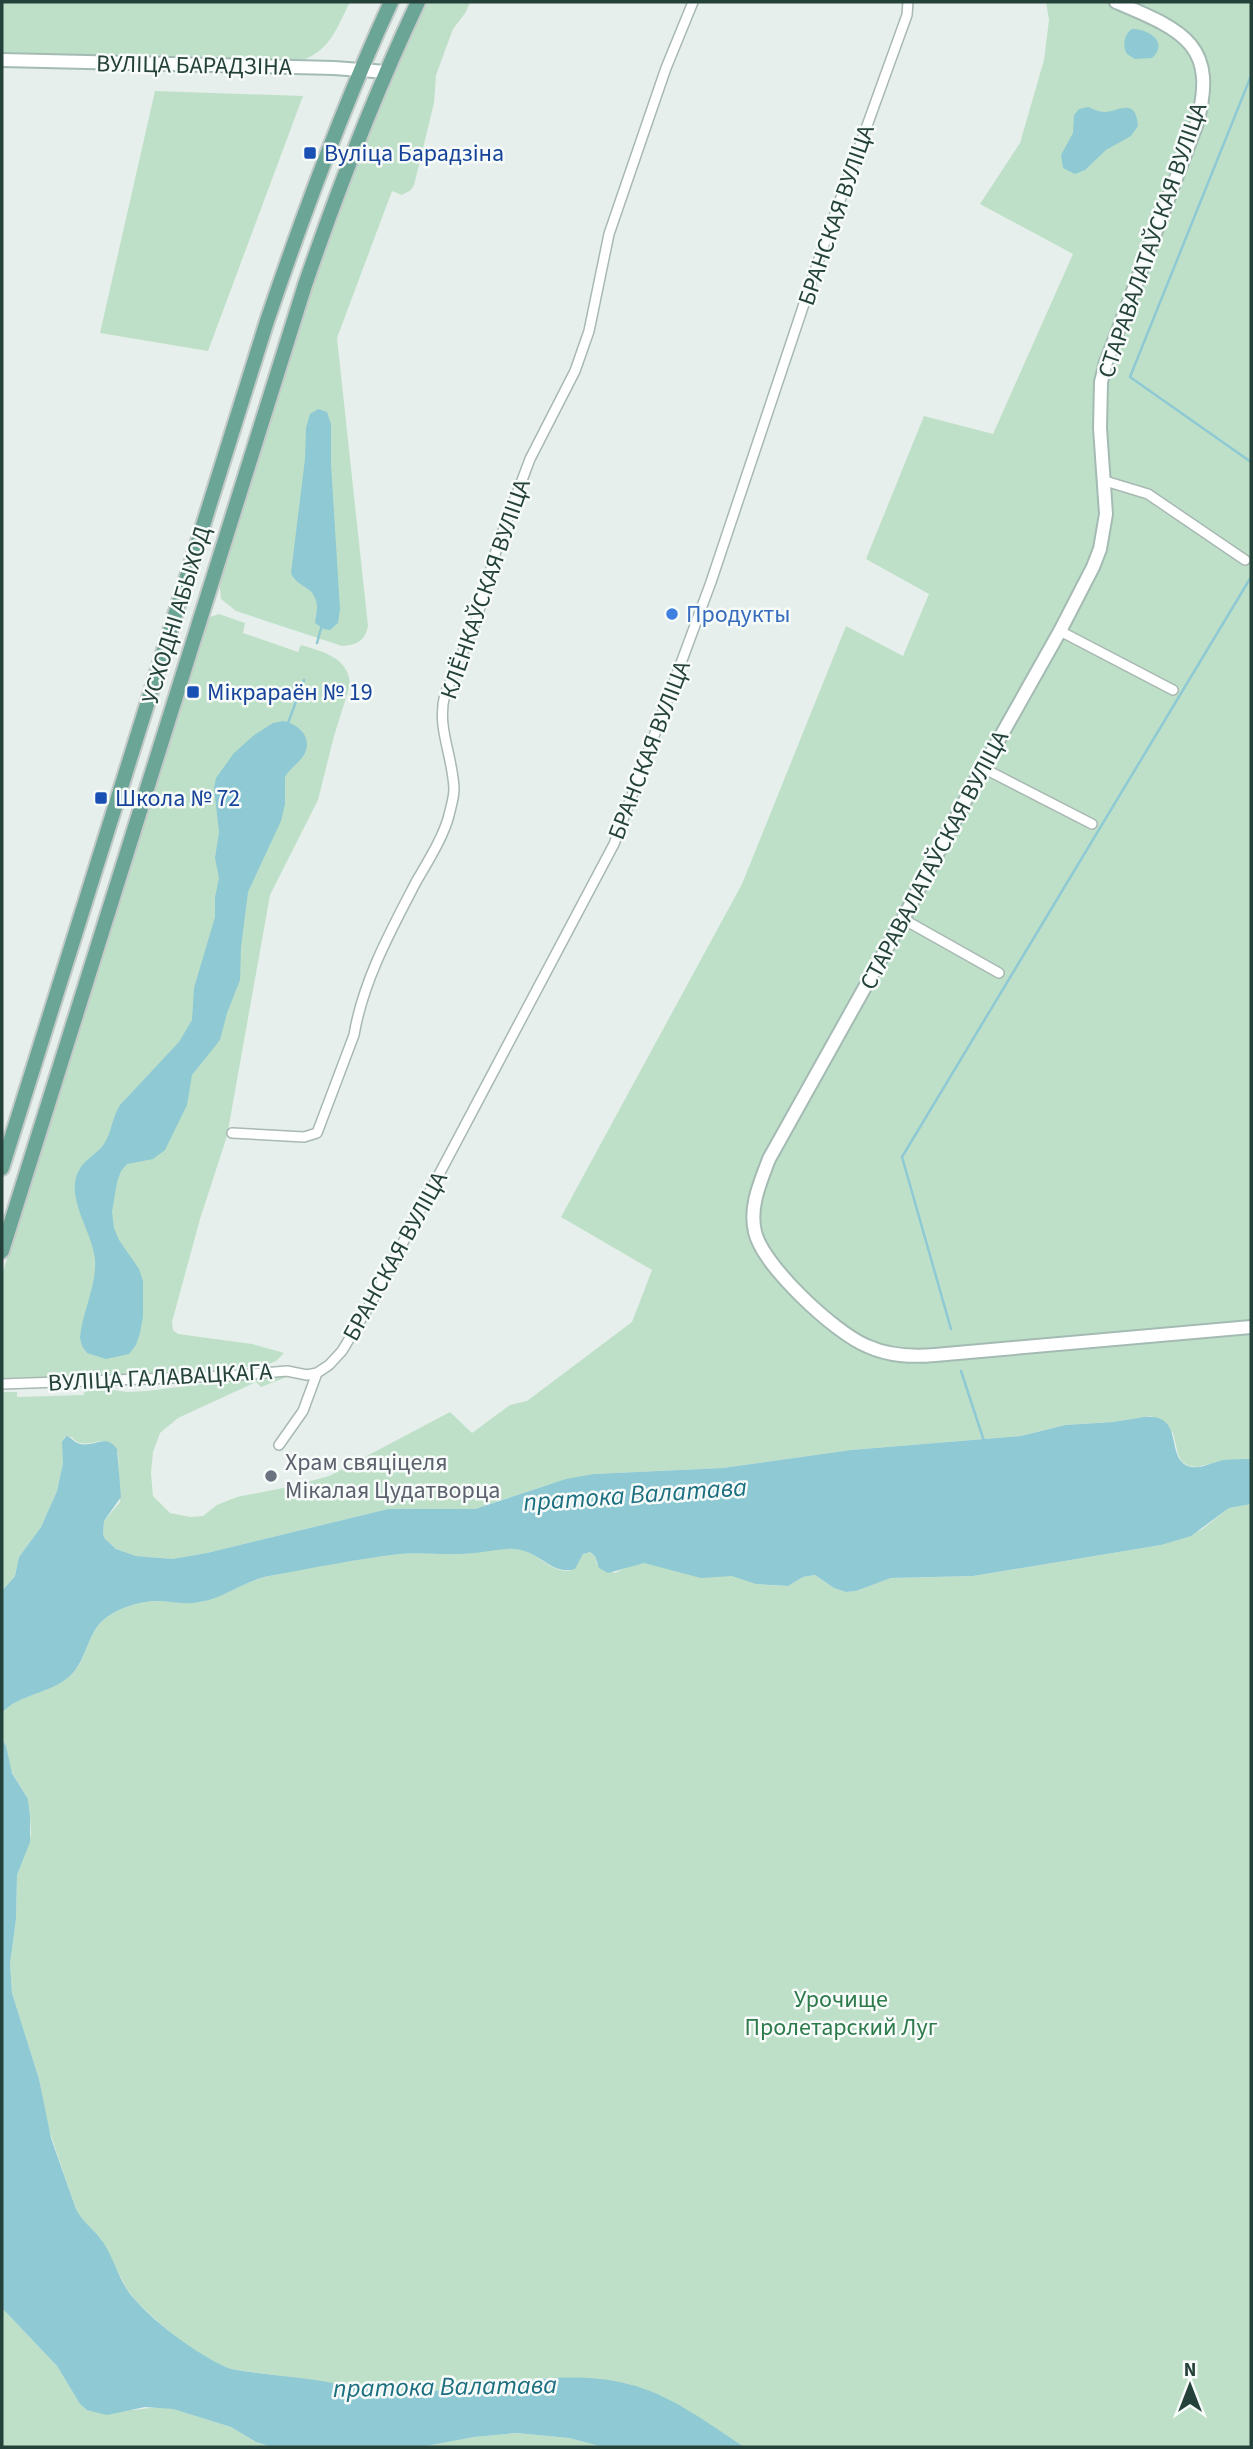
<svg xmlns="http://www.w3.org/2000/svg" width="1253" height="2449" viewBox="0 0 1253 2449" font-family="'Source Sans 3',sans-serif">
<rect width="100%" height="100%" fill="#e6efeb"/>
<path fill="#bfe0c8" d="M 2,2 L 350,2 C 335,31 330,52 297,62 L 2,55 Z
M 425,2 L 470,2 L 466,12 L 453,29 L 436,75 L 434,103 L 414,185 L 411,190 L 402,195 L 392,191 L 337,338 L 368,626 C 365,641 357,645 342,646 L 236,611 L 221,599 L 219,580 L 284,362 L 338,209 Z
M 1046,2 L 1251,2 L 1251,1459 L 1222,1461 L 1197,1467 L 1189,1466 L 1182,1462 L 1178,1454 L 1173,1433 L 1151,1416 L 1113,1422 L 1064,1425 L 1021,1436 L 851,1450 L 723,1468 L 594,1474 L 544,1486 L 475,1509 L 388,1509 L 207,1553 L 172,1559 L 136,1556 L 116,1549 L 105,1539 L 103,1534 L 104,1521 L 120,1502 L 118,1453 L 101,1441 C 90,1443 79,1447 72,1437 L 64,1437 L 63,1463 L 57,1491 L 41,1527 L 19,1557 L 15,1576 L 2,1591 L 2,1392 L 17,1392 L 17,1397 L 84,1395 L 84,1386 L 127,1392 L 147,1391 L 250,1378 L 292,1375 L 261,1387 L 256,1382 L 178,1418 L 160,1433 L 153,1452 L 151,1473 L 153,1496 L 170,1513 L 190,1517 L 203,1516 L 217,1505 L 237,1497 L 293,1486 L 329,1476 L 450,1412 L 472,1433 L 510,1405 L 527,1401 L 632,1322 L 652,1270 L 561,1217 L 742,884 L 846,626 L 903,656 L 929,594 L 866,559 L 924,416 L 993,434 L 1073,254 L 980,204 L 1020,143 L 1044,60 L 1049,20 Z
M 155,91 L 303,96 L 208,351 L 100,333 Z
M 219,614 L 245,623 L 243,633 L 298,652 L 301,645 C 323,652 349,657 350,685 L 334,736 L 318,800 L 270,895 L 227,1136 L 200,1219 L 172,1322 L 173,1330 L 178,1334 L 252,1344 L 284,1353 L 276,1361 L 263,1366 L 156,1375 L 2,1378 L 2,1275 L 205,625 L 210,617 Z
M 1251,1504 L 1251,2447 L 744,2447 L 676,2404 L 629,2384 L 589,2379 L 538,2378 L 449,2390 L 390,2392 L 231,2369 C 195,2357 162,2326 135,2300 L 127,2289 L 101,2239 L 81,2219 L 76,2209 L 47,2124 L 39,2079 L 12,1993 L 10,1964 L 16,1919 L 17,1875 L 31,1834 L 30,1816 L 28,1799 L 9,1767 L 6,1746 L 2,1739 L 2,1713 C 18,1694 51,1693 71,1675 C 88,1659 87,1631 107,1617 C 122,1606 144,1600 162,1601 C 177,1602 191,1605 205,1601 C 227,1595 246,1581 269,1576 C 312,1567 357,1559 400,1554 C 420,1552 439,1555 459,1554 C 477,1553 494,1549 512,1548 C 535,1548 547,1572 570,1571 L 583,1554 L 590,1552 L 595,1556 L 597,1564 L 615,1573 L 631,1565 L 644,1563 L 739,1576 L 756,1584 L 781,1586 L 788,1586 L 803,1577 L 815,1575 L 834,1588 L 846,1592 L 856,1591 L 891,1578 L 973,1576 L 1161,1545 L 1201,1530 L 1229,1508 Z
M 2,2308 L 57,2366 L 80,2404 L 87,2410 L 133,2410 L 159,2407 L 173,2409 L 231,2427 L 256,2442 L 272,2447 L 2,2447 Z
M 517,2433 L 569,2438 L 603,2447 L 421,2447 L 474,2437 Z"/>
<path fill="#8ec9d4" d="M 1132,29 C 1149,29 1169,42 1152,58 L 1135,59 L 1127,54 C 1122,46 1124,34 1132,29 Z
M 1088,107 C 1093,109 1099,112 1105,112 C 1117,112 1136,96 1138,126 L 1131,136 L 1106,150 L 1085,170 L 1075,174 L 1063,168 L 1061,155 L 1073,133 L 1074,115 L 1079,109 Z
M 318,409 L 327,412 L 331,424 L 331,464 L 340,609 L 338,623 L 330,630 L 324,629 L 315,623 C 316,615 319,606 315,598 C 311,586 296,586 291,573 L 305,459 L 306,428 L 310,414 Z
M 284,721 C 300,725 313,738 304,755 C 299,763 290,768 285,777 L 285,804 L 281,821 L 248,892 L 241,947 L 240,980 L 227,1013 L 220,1040 L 192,1075 L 187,1105 L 165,1150 L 153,1159 L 127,1164 L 121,1171 L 117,1182 L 112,1212 L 114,1228 L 119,1240 L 139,1269 L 143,1281 L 143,1317 L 140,1333 L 136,1345 L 129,1354 L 106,1359 L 87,1353 L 82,1346 L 80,1338 C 82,1312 97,1286 95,1259 C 92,1230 62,1194 81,1167 C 87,1158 98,1153 104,1144 C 112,1132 112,1117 120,1105 L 179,1042 L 192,1020 L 194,988 L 215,917 L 215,897 L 219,878 L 215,858 L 219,832 L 214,788 L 216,778 L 234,753 L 253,736 L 273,723 Z
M 1144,1417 C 1187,1413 1163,1460 1191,1467 C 1201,1469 1213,1462 1224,1460 C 1233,1459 1242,1459 1251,1459 L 1251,1504 L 1229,1508 L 1191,1536 L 1161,1545 L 973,1576 L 891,1578 L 856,1591 L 846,1592 L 834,1588 L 815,1575 L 803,1577 L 788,1586 L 756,1584 L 732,1576 L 701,1578 L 644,1563 L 608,1573 L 599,1568 L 595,1556 L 590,1552 L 583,1554 L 575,1569 C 550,1577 538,1546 507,1549 C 491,1550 475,1554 459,1554 C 439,1555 420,1552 400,1554 C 357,1559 312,1568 269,1576 C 244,1581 224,1598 200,1602 C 187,1605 175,1602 162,1601 C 144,1600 122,1606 107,1617 C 87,1631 88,1658 71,1675 C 51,1694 18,1694 2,1713 L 2,1591 L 15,1576 L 19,1557 L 41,1527 L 57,1491 L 63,1463 L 62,1442 L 66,1436 C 72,1437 73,1442 80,1444 C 95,1447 106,1433 117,1449 L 121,1497 L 104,1521 L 103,1534 L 105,1539 L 116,1549 L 136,1556 L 172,1559 L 207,1553 L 388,1509 L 475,1509 L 566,1479 L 594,1474 L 723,1468 L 851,1450 L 1021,1436 L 1065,1425 L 1113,1422 Z
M 2,1739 L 6,1746 L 12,1773 L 28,1799 L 30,1816 L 30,1842 L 17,1875 L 16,1919 L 10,1964 L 12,1993 L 39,2079 L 51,2138 L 76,2209 C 83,2223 95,2230 103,2242 C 113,2257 118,2276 128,2291 C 145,2316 202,2359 231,2369 C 259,2374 287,2376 315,2380 C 347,2385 378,2393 410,2392 C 483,2391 556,2366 628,2384 C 670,2394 709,2424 744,2447 L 603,2447 L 569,2438 L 517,2433 L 474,2437 L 421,2447 L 272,2447 L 256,2442 L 231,2427 L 173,2409 L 145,2407 L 107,2415 L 87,2410 L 80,2404 L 57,2366 L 2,2308 Z"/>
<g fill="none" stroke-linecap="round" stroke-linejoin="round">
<path stroke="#8ec9d4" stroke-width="2.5" d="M 1251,76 L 1130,377 L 1251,462
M 317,643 L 322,625
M 288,723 L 304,680
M 951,1329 L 902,1157 L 1251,577
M 961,1371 L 984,1441"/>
<defs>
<path id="street" d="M 1105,481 L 1148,494 L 1245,560
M 1060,631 L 1173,690
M 983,768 L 1092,824
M 903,919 L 999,973
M 232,1133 L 304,1137 L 317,1133 L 354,1035 C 363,981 391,930 416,882 C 427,863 444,836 449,815 C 451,807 454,797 454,789 C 453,756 436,727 445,694 L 476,621 L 498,544 L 530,459 L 575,371 L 589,331 L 609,234 L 666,68 L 693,2
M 2,1384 L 228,1376 L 287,1371 L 307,1375 L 317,1373
M 279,1445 L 303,1411 L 317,1373 L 329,1365 L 342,1351 L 372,1301 L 614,844 L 711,582 L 821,253 L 907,15 L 908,2"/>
<path id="secondary" d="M 1116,2 C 1182,30 1220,44 1196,126 L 1106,362 L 1101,382 L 1100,428 L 1106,514 L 1100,549 L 1093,567 L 1060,631 L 975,782 L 903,919 L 769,1159 C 760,1183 749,1207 755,1232 C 763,1266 835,1333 867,1346 C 889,1356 911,1357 935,1355 L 1251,1327
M 2,60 L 334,68 L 387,72"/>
<path id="primary" d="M 2,1168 L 267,321 C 304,212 343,106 391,2
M 2,1251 L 305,285 C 338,189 375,93 418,2"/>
</defs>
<use href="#street" stroke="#a8b8b2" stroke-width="12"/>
<use href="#secondary" stroke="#a4bbb3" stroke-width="16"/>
<use href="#primary" stroke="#c2cac8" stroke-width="18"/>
<use href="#street" stroke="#fff" stroke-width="9"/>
<use href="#secondary" stroke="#fff" stroke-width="12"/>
<use href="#primary" stroke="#6aa596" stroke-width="14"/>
</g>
<g fill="#1a4fb4" stroke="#f7fbf9" stroke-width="2.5">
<rect x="303" y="146" width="14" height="14" rx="3.5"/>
<rect x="186" y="685" width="14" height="14" rx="3.5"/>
<rect x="94" y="791" width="14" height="14" rx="3.5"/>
</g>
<circle fill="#3f7fe0" stroke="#f7fbf9" stroke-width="2.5" cx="672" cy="614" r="7"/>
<circle fill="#6b7280" stroke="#f7fbf9" stroke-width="2.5" cx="271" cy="1476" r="7"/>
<g text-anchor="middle" stroke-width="5" stroke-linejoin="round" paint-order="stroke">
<g font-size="24" fill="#24423a" stroke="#f7fbf9">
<text transform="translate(194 65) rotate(1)" y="8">ВУЛІЦА БАРАДЗІНА</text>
<text transform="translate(836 215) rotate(-71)" y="8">БРАНСКАЯ ВУЛІЦА</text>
<text transform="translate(1152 240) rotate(-71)" y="8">СТАРАВАЛАТАЎСКАЯ ВУЛІЦА</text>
<text transform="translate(485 589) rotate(-71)" y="8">КЛЁНКАЎСКАЯ ВУЛІЦА</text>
<text transform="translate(176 615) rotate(-73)" y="8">УСХОДНІ АБЫХОД</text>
<text transform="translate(649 750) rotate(-69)" y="8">БРАНСКАЯ ВУЛІЦА</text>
<text transform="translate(934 860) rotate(-62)" y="8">СТАРАВАЛАТАЎСКАЯ ВУЛІЦА</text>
<text transform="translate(395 1256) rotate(-61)" y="8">БРАНСКАЯ ВУЛІЦА</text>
<text transform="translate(160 1377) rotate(-3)" y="8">ВУЛІЦА ГАЛАВАЦКАГА</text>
</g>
<g font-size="24" fill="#164399" stroke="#f7fbf9" text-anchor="start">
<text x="324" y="161">Вуліца Барадзіна</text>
<text x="207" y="700">Мікрараён № 19</text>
<text x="115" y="806">Школа № 72</text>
</g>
<g font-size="24" fill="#366cbe" stroke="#f7fbf9" text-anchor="start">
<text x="686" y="622">Продукты</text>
</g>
<g font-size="24" fill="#5b616d" stroke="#f7fbf9" text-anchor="start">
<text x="285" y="1470">Храм свяціцеля<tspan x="285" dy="28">Мікалая Цудатворца</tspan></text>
</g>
<g font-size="24" fill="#2d7a4b" stroke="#f7fbf9">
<text x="841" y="2007">Урочище<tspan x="841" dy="28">Пролетарский Луг</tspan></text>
</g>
<g font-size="26" font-style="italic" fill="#1c6f80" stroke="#f7fbf9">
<text transform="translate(635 1494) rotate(-4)" y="9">пратока Валатава</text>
<text transform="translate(445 2386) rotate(-1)" y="9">пратока Валатава</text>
</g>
</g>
<rect width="1253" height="2449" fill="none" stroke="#24423a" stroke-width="7"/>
<g transform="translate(1190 2386)" stroke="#f7fbf9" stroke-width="5" paint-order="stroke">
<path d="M0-5L12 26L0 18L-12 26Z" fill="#24423a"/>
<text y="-10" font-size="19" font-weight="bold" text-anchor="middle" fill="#24423a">N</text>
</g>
</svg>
